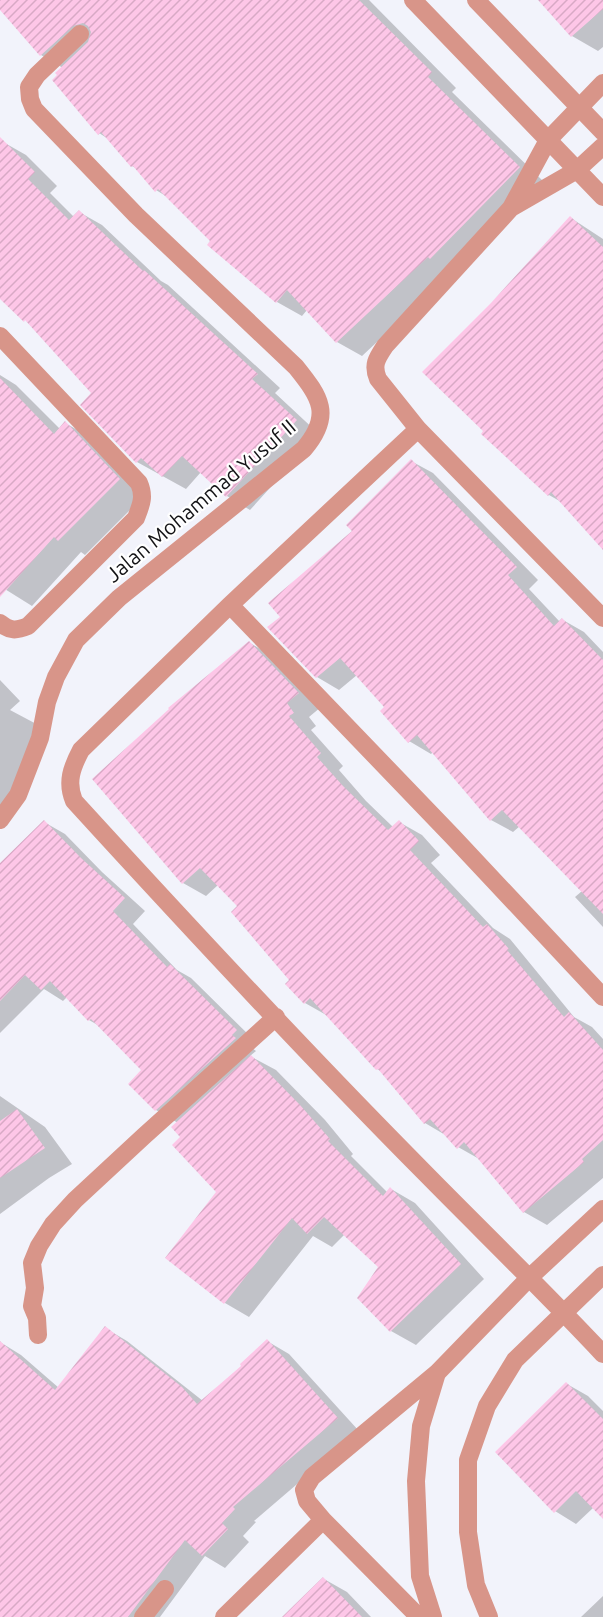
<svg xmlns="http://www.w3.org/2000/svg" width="603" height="1617" viewBox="0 0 603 1617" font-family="Ubuntu,sans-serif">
<defs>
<pattern id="building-hatch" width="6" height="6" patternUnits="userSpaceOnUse" patternTransform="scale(1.5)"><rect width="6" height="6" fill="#fdc6e7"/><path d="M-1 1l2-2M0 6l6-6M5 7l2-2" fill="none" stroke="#d8a9c5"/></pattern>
</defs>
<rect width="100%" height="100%" fill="#f2f3fb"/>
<path fill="#0003" d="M 0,0 L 369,0 L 456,88 L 452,92 L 544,182 L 453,271 L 362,356 L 337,342 L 307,310 L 302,316 L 277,302 L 209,244 L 212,241 L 169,198 L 156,190 L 139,170 L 132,166 L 110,140 L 99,133 L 63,68 L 41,55 L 0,8 Z
M 540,0 L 603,0 L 603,47 L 598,51 L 572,36 Z
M 3,142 L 26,155 L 57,186 L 50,193 L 74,217 L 79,212 L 102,225 L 161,281 L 168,285 L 280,388 L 275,393 L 319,434 L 250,510 L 227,496 L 201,472 L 186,489 L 137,462 L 93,393 L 31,324 L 0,297 L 0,145 Z
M 571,218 L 603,239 L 603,548 L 563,503 L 549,495 L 492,304 Z
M 0,375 L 16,385 L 60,429 L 65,423 L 92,438 L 145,495 L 85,555 L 81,552 L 32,606 L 0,586 Z
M 411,461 L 433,473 L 538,580 L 529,589 L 560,622 L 563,620 L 584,632 L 603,652 L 603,927 L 575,897 L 582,891 L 520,826 L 513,832 L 491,820 L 433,752 L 431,754 L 409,741 L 386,707 L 357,675 L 339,690 L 317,677 L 269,627 L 282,617 Z
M 250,643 L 272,656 L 321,707 L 309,717 L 316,726 L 311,730 L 343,766 L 339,770 L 366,801 L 393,827 L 399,822 L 422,835 L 440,855 L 431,863 L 493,928 L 510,939 L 574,1017 L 592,1027 L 603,1039 L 603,1178 L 547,1225 L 524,1212 L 481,1160 L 458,1147 L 447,1136 L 425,1123 L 383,1072 L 377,1069 L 328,1016 L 305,1003 L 239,906 L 218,885 L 206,896 L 183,883 Z
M 0,680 L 20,701 L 10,710 L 42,727 L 0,819 Z
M 44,822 L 65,834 L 102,872 L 145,911 L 133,924 L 177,970 L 191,978 L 257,1043 L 252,1048 L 256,1051 L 250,1056 L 276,1070 L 325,1120 L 353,1154 L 351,1156 L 388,1193 L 391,1189 L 415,1203 L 484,1279 L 416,1345 L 391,1331 L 359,1298 L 380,1267 L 345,1234 L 332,1247 L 313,1236 L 249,1317 L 225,1303 L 167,1257 L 218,1191 L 183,1137 L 178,1123 L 156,1110 L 143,1070 L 101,1027 L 89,1020 L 67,997 L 63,1001 L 44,989 L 0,1033 L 0,865 Z
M 0,1096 L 45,1127 L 72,1164 L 49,1178 L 0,1214 Z
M 105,1328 L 127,1341 L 203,1401 L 243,1366 L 267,1341 L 289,1354 L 359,1431 L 254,1521 L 256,1522 L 243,1536 L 249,1542 L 225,1568 L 205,1556 L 160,1617 L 0,1617 L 0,1342 L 21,1355 L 59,1388 Z
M 567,1384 L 588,1396 L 603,1411 L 603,1518 L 593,1508 L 576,1524 L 555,1511 Z
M 324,1579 L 347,1592 L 371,1617 L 285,1617 Z
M 603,1596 L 603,1617 L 581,1617 Z"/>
<path fill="url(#building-hatch)" d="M 0,0 L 359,0 L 432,72 L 428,77 L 520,167 L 430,259 L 428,257 L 336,343 L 287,290 L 276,303 L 207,245 L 210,241 L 158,189 L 155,192 L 133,166 L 131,167 L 101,132 L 98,135 L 52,80 L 57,75 L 55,73 L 88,42 L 91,32 L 88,26 L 83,23 L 73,26 L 40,56 L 0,10 Z
M 538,0 L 603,0 L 603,9 L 571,37 Z
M 0,137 L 35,172 L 28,179 L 69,220 L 79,210 L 143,271 L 144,270 L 258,374 L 252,379 L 297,420 L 226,497 L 182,456 L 162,477 L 141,458 L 136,463 L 80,405 L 91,393 L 25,320 L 24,322 L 0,299 Z
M 570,216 L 603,247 L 603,550 L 551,492 L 548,496 L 481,434 L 483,431 L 422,372 L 491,303 Z
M 0,378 L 54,434 L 65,421 L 120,479 L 58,541 L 54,537 L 0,597 Z
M 411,459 L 517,567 L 508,575 L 554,626 L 562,618 L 603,660 L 603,914 L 502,810 L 490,821 L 417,735 L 408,743 L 380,711 L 384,707 L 340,658 L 316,678 L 267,627 L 280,617 L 268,603 L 352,531 L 346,525 Z
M 249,641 L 299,693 L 287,703 L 294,713 L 289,716 L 321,753 L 317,757 L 343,786 L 388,830 L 399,820 L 419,841 L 410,850 L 483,927 L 487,924 L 509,949 L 507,950 L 564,1017 L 569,1012 L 603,1050 L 603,1140 L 582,1159 L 584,1162 L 523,1213 L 464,1142 L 457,1149 L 430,1119 L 424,1124 L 378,1069 L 376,1070 L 310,998 L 304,1004 L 285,984 L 289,980 L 231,912 L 237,906 L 200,868 L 182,884 L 92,779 L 169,709 L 168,708 Z
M 44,820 L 81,858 L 125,898 L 113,911 L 167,967 L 170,964 L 237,1030 L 232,1035 L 236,1038 L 155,1111 L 128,1084 L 141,1070 L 91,1019 L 88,1021 L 50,981 L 41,990 L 25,975 L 0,1001 L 0,863 Z
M 251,1055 L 300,1105 L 330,1139 L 328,1141 L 383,1196 L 390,1187 L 461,1264 L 390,1332 L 357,1298 L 378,1267 L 324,1217 L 307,1234 L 292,1218 L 224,1304 L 165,1258 L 216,1192 L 172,1145 L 180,1137 L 171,1127 Z
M 17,1109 L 45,1148 L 0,1178 L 0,1121 Z
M 105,1326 L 182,1387 L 197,1404 L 241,1366 L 240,1364 L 267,1339 L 338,1418 L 233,1507 L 235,1509 L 222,1523 L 228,1529 L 202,1556 L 185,1540 L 128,1617 L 0,1617 L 0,1341 L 55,1390 Z
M 566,1382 L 603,1419 L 603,1519 L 576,1491 L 554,1513 L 495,1452 Z
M 323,1577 L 362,1617 L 282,1617 Z"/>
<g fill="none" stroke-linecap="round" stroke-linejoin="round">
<path stroke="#d89589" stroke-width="18" d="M 413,0 L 603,197
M 476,0 L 603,132
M 603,83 L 548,140 L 511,208 L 385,346 C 377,358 372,365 378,379 L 418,429 L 603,618
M 511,208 L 577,170 L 603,146
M 0,336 L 139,483 C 145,497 141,505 136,518 L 28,626 C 16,631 10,631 0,623
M 418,429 L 230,605 L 81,750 C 72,767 66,782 74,801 C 189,927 305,1052 425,1173 C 484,1233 545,1292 603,1354
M 230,605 L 453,837 L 603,997
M 0,820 L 18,795 L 40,738 L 47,702 L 56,677 L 76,640 L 119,598 L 304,449 C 333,415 320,397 296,367 L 136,215 L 34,109 L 30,99 L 29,87 L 37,75 L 80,34
M 38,1335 L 37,1318 L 32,1306 L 35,1288 L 32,1263 L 39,1246 L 53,1224 L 75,1200 L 144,1136 L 276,1017
M 143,1617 L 165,1589
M 224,1617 L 323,1520
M 419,1617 L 323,1520 L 307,1501 L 304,1490 L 312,1477 L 437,1373
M 433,1617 L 420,1576 L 416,1481 L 421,1426 L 437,1373 L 530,1277 L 603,1209
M 489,1617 L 476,1585 L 468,1532 L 468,1460 L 487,1406 L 515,1360 L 603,1275"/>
</g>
<g text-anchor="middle" stroke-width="4.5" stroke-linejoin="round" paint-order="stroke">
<g font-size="21" fill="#131316" stroke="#fff">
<text transform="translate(201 501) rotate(-40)" y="7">Jalan Mohammad Yusuf II</text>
</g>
</g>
</svg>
